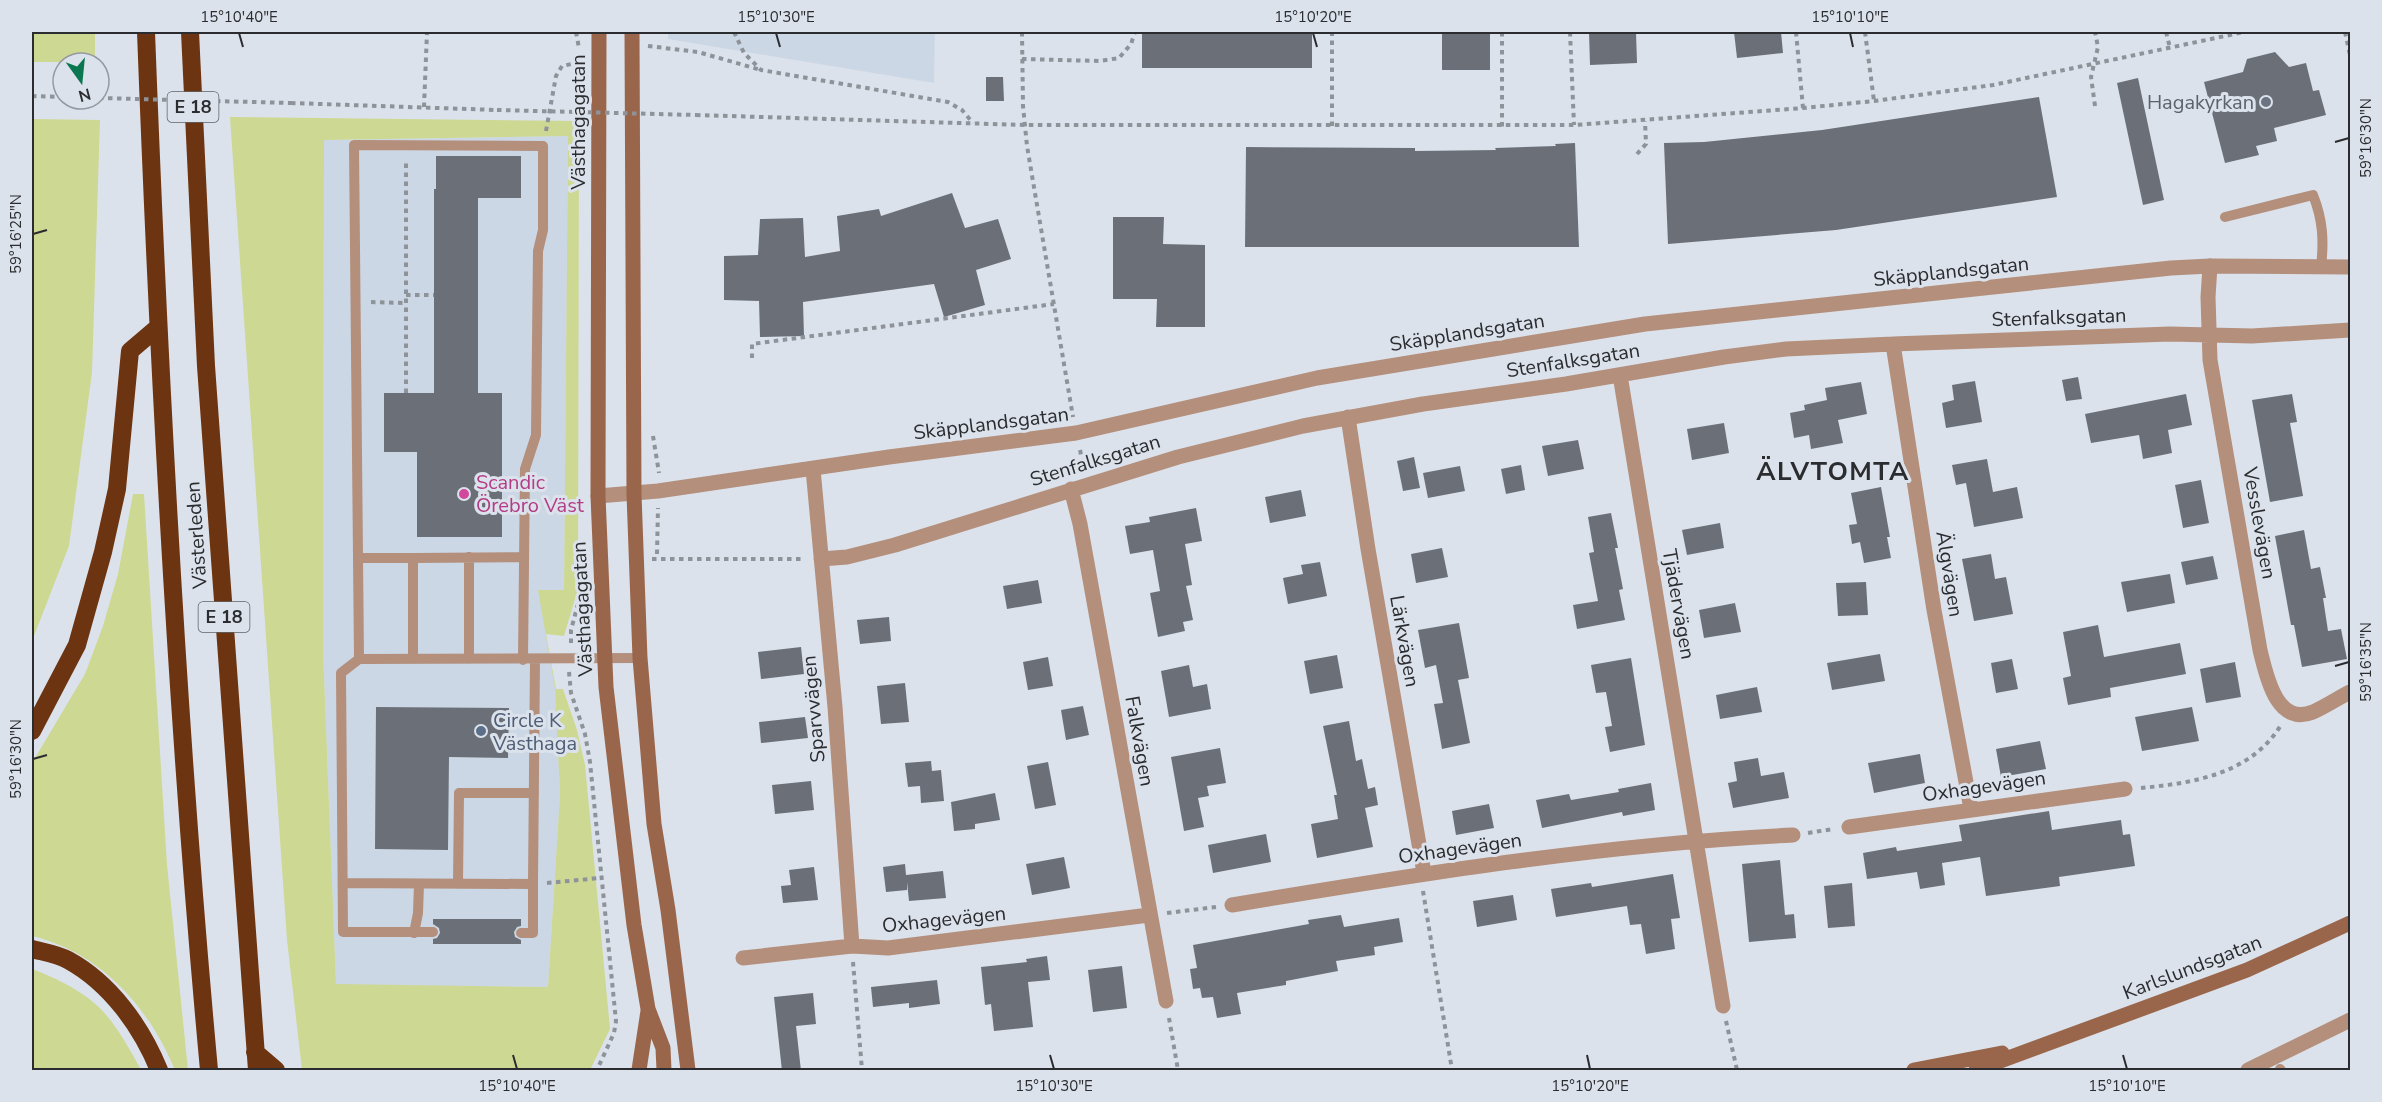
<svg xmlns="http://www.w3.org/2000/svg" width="2382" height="1102" viewBox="0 0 2382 1102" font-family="'Nunito Sans',sans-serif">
<rect width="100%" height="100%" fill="#dce2eb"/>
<path fill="#ccd7e5" d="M 668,32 L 935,32 L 934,83 L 668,39 Z
M 568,136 L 564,591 L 539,590 L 555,689 L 560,794 L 548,987 L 336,985 L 323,650 L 324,140 Z"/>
<path fill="#cdd892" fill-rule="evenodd" d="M 32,32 L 95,32 L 95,62 L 32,62 Z
M 230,117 L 579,121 L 578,589 L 564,636 L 546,634 L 556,689 L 563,689 L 577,730 L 585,765 L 610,1029 L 590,1070 L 302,1070 L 287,940 ZM 568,136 L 564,590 L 538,590 L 555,689 L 560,794 L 548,987 L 336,984 L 323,650 L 324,140 Z
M 32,119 L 100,120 L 92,372 L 69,546 L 32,641 Z
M 133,494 L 144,494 L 167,865 L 188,1070 L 175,1070 C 149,1007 100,952 32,936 L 32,763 L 85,674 L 103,626 L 118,574 Z
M 32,969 C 53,977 75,987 93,1002 C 113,1018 129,1048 141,1070 L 32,1070 Z"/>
<path fill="#6b7078" d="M 1142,32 L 1312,32 L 1312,68 L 1142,68 Z
M 1442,32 L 1490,32 L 1490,70 L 1442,70 Z
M 1589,32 L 1636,32 L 1637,63 L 1590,65 Z
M 1734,32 L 1781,32 L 1783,53 L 1737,58 Z
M 2275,52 L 2289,67 L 2306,63 L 2313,91 L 2319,90 L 2326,115 L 2274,128 L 2277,141 L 2256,146 L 2259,155 L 2225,163 L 2204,82 L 2243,72 L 2247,59 Z
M 986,77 L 1003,77 L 1004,101 L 986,101 Z
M 2138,78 L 2164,200 L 2143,205 L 2117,83 Z
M 2039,97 L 2057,197 L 1836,230 L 1668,244 L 1664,143 L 1704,142 L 1822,130 Z
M 1575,143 L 1579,247 L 1245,247 L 1246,147 L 1415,148 L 1415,151 L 1496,150 L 1495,148 L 1556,146 L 1555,144 Z
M 436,156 L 521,156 L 521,198 L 478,198 L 478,393 L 502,393 L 502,537 L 417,537 L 417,452 L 384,452 L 384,393 L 434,393 L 434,189 L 436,189 Z
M 952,193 L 965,228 L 998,219 L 1011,259 L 976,270 L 985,305 L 944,317 L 934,284 L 803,302 L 804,336 L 760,337 L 759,301 L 724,300 L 724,256 L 758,255 L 760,219 L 803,218 L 805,257 L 840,251 L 837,216 L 879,209 L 881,216 Z
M 1113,217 L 1164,217 L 1163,244 L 1205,245 L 1205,327 L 1156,327 L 1157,299 L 1113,299 Z
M 2078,377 L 2082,399 L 2066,401 L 2062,380 Z
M 1975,381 L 1982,422 L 1946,428 L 1942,403 L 1954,400 L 1952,385 Z
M 1861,382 L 1867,414 L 1838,420 L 1843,443 L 1811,449 L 1809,435 L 1794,438 L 1790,413 L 1805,410 L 1804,405 L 1827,400 L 1825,388 Z
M 2186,394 L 2192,425 L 2168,430 L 2172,453 L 2143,459 L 2139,435 L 2091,443 L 2085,414 Z
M 2292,394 L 2297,422 L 2290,423 L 2303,496 L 2270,502 L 2252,400 Z
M 1724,423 L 1729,453 L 1692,460 L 1687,429 Z
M 1578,440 L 1584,469 L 1548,476 L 1542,446 Z
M 1414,457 L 1420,488 L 1403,491 L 1397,461 Z
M 1987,459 L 1993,492 L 2017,487 L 2023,518 L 1974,527 L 1966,483 L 1956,485 L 1952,465 Z
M 1521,465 L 1525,490 L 1506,494 L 1501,469 Z
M 1460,466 L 1465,491 L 1428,498 L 1423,473 Z
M 2201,480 L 2209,523 L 2183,528 L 2175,485 Z
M 1881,487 L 1890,537 L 1887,537 L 1891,558 L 1864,563 L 1860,542 L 1852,544 L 1849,525 L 1857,524 L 1851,493 Z
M 1301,490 L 1306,516 L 1270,523 L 1265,497 Z
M 1196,508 L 1202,541 L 1185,544 L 1192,585 L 1186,586 L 1193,620 L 1183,622 L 1185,631 L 1158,637 L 1150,593 L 1160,591 L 1153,550 L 1130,554 L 1125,526 L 1150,522 L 1149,517 Z
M 1611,513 L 1618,548 L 1615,548 L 1623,589 L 1619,590 L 1625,620 L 1577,629 L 1573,605 L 1598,601 L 1589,553 L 1594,552 L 1588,517 Z
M 1720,523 L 1724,548 L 1687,555 L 1682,530 Z
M 2304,530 L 2311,569 L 2320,567 L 2326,598 L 2323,598 L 2328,631 L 2341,629 L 2347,659 L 2302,667 L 2294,625 L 2291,625 L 2275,536 Z
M 1442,548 L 1448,577 L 1416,583 L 1411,554 Z
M 1991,554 L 1995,579 L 2006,577 L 2013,614 L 1974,621 L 1962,559 Z
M 2213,556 L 2218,579 L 2186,585 L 2181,562 Z
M 1320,562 L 1327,596 L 1288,604 L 1283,578 L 1303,574 L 1301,565 Z
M 2170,574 L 2175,603 L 2127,612 L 2121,582 Z
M 1038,580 L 1042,603 L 1007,609 L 1003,586 Z
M 1866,582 L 1868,615 L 1838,616 L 1836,583 Z
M 1735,603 L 1741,632 L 1704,638 L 1699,610 Z
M 889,617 L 891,641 L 860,644 L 857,620 Z
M 1459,623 L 1469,678 L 1458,680 L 1470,743 L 1442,749 L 1434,704 L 1443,703 L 1436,665 L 1425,668 L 1418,630 Z
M 2098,625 L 2104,657 L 2180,643 L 2186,674 L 2110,688 L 2111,697 L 2068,705 L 2063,678 L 2071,676 L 2063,632 Z
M 801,647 L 804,674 L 761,679 L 758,652 Z
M 1880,654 L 1885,681 L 1832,690 L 1827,663 Z
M 1337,655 L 1343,688 L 1310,694 L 1304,661 Z
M 1048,657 L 1053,686 L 1028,690 L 1023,662 Z
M 1631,658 L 1645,745 L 1610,752 L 1605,727 L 1612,726 L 1606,692 L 1596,693 L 1591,665 Z
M 2012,659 L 2018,689 L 1996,693 L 1991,663 Z
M 2235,662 L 2241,697 L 2206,703 L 2200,669 Z
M 1189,665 L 1193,687 L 1207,684 L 1211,709 L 1169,717 L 1161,671 Z
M 905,683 L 909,722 L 881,724 L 877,686 Z
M 1757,687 L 1762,712 L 1720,719 L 1716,695 Z
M 1083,706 L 1089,735 L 1066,740 L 1061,710 Z
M 376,707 L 509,708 L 508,758 L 449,757 L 448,850 L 375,849 Z
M 2192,707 L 2199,741 L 2142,751 L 2135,717 Z
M 805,717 L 808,738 L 761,743 L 759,722 Z
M 1349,721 L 1356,761 L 1362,759 L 1368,789 L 1375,787 L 1378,805 L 1365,808 L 1373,847 L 1317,858 L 1311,824 L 1338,819 L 1334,795 L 1337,795 L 1323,726 Z
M 2040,741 L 2046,769 L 2001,777 L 1996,749 Z
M 1220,748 L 1226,783 L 1207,786 L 1209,796 L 1198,798 L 1204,827 L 1184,831 L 1171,757 Z
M 1920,754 L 1925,783 L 1874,793 L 1868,763 Z
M 1758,758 L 1761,776 L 1784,772 L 1789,798 L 1733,808 L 1728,783 L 1737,781 L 1734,762 Z
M 931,761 L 932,771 L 941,770 L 944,801 L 921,803 L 920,786 L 908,787 L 905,763 Z
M 1048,762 L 1056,805 L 1035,809 L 1027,766 Z
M 811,781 L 814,810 L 775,814 L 772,785 Z
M 1651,783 L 1655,810 L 1623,816 L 1622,812 L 1542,828 L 1536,800 L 1569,794 L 1571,800 L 1619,792 L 1618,789 Z
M 995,793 L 1000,820 L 975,824 L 975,829 L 954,831 L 951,802 Z
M 1489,804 L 1494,828 L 1456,835 L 1452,811 Z
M 2049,811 L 2052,830 L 2121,820 L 2123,835 L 2130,834 L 2135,866 L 2059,877 L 2060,886 L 1986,896 L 1980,857 L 1942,863 L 1945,885 L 1920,889 L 1917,872 L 1867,879 L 1863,853 L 1896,847 L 1897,851 L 1962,841 L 1959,825 Z
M 1266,834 L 1271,862 L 1213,873 L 1208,845 Z
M 1064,857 L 1070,888 L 1032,895 L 1026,864 Z
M 1780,860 L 1785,915 L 1794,914 L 1796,938 L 1749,942 L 1742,864 Z
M 905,864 L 906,875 L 943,871 L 946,898 L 909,901 L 907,882 L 907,890 L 886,892 L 883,867 Z
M 814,867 L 818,900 L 783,903 L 781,886 L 791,885 L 789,870 Z
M 1673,874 L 1680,918 L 1671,919 L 1675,949 L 1646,954 L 1641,924 L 1630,925 L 1627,906 L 1556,917 L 1551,889 L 1591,883 L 1592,887 Z
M 1852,883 L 1855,926 L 1828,928 L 1824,886 Z
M 1513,895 L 1517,920 L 1477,927 L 1473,901 Z
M 1341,915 L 1344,927 L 1399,918 L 1403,942 L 1374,947 L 1375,955 L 1336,961 L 1338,971 L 1286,981 L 1286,985 L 1237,993 L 1241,1014 L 1217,1018 L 1213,997 L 1202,998 L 1200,988 L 1193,989 L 1190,969 L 1197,968 L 1193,945 L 1309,924 L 1308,920 Z
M 433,919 L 521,919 L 521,926 L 517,927 L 514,932 L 515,937 L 521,940 L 521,944 L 433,944 L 433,939 L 437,938 L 440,933 L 439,928 L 433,924 Z
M 1047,956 L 1050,980 L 1028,982 L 1033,1027 L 994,1031 L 991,1004 L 985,1005 L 981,967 L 1027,962 L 1026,959 Z
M 1122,966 L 1127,1008 L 1093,1012 L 1088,970 Z
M 937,980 L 940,1004 L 909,1008 L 909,1003 L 873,1007 L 871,987 Z
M 813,993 L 816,1024 L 796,1026 L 801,1071 L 782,1071 L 774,997 Z"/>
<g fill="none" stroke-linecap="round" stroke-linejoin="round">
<path stroke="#8e9299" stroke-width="4" stroke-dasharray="4.5 4.5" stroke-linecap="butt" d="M 576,32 L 579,48
M 734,32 L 744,53 L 761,70 L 948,102 L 962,110 L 973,123
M 1022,32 L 1023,106 L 1027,146 L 1073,417
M 1502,32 L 1502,127
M 1570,32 L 1574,125
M 1796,32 L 1803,108
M 1865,32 L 1874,101
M 2166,32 L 2170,48
M 2345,32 L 2350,55
M 648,46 L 698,52 L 761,70
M 1022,59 L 1100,61 L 1119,58 L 1131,44 L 1135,32
M 32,96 L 63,97
M 291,103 L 497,110
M 2095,106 L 2091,77 L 2098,47 L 2095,32
M 424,107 L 427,32
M 696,115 L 1025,125 L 1574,125 L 1803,108 L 1874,101 L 1993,85 L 2244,32
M 1332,126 L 1332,32
M 546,131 L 556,76 L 562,66 L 581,62
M 1637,154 L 1646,144 L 1645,121
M 406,295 L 434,295
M 371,302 L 406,303
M 752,358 L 752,344 L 1054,304
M 406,393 L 406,161
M 653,436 L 659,473
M 1080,450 L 1084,470
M 657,554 L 658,508
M 652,559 L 804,559
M 571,643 L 571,630 L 582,589
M 569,672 L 571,693 L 585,734 L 590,762 L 616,1021 L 614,1033 L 597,1070
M 2141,788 C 2194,783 2251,774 2281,725
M 1808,833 L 1833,829
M 547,883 L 600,878
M 1423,891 L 1452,1070
M 1167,913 L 1216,907
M 853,962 L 862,1070
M 1169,1018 L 1178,1070
M 1726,1021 L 1737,1070"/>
<path stroke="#b38f7c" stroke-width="10" d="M 2225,217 L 2313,195 C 2323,220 2324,241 2321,267
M 469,557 L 469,659
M 358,558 L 413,558
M 359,659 L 354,145 L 543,146 L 543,230 L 538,251 L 536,435 L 525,469 L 523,660
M 413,659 L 413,558 L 524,557
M 343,883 L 533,884 L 535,659
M 458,884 L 459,793 L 534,793
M 433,932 L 343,932 L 341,673 L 359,659 L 640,658
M 414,933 L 418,913 L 419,884
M 521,933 L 533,933 L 533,884
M 2280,1069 L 2281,1070"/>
<path stroke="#b38f7c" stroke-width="15" d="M 2210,266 L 2208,297 L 2210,360 L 2260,650 C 2266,674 2276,727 2313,712 C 2326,706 2338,698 2350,692
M 1893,344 L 1934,610 L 1971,809
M 1620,375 L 1723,1006
M 1348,417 L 1368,549 L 1424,873
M 813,469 L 835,707 L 852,946
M 1071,489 L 1080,524 L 1166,1001
M 821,559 L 847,557 L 895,545 L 1178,457 L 1303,426 L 1423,404 L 1566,384 L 1724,357 L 1786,349 L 1893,344 L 2170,334 L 2252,336 L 2350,330
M 1849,827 L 2125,789
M 1232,905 C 1418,874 1604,844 1793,835
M 743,958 L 852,946 L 888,948 L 1149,915
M 2248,1070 L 2350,1020"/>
<path stroke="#b38f7c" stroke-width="15" d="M 598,496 L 658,491 L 889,457 L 1076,433 L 1317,378 L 1645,324 L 2171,268 L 2210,266 L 2350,267"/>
<path stroke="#9a664b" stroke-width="15" d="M 599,32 L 598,496 L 606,687 L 634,925 L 648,1009 L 663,1048 L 664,1070
M 632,32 L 634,494 L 640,658 L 654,824 L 668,910 L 688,1070
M 639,1070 L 648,1011
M 1914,1070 L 2002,1053
M 1976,1070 L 2247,970 L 2350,923"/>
<path stroke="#6d3411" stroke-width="18" d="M 146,32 C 159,378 177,725 209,1070
M 190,32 L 206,366 L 257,1070
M 32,731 L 77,645 L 103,552 L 117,489 L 130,351 L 157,328
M 32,949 C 43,952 57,954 68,960 C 110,983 141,1026 159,1070
M 255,1052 L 276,1070"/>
<path stroke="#8e9299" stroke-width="4" stroke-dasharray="4.5 4.5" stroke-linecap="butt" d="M 99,98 L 291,103
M 497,110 L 696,115"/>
</g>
<path fill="none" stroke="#2a2c2f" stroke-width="2" d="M 239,33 L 243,47M 776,33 L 780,47M 1313,33 L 1317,47M 1850,33 L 1853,47M 2335,142 L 2349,138M 33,234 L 47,230M 2335,666 L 2349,662M 33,759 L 47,755M 513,1055 L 517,1069M 1050,1055 L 1054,1069M 1587,1055 L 1590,1069M 2123,1055 L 2127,1069"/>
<circle fill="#6b7280" stroke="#dce2eb" stroke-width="2" cx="2266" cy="102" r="6"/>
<circle fill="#d1479c" stroke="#dce2eb" stroke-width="2" cx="464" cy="494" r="6"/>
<circle fill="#5c6f8a" stroke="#dce2eb" stroke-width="2" cx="481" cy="731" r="6"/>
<g text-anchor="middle" stroke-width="6" stroke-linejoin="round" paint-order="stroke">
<g fill="#dce2eb" stroke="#5f6367" stroke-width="1.5">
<rect x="167.5" y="92" width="51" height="30" rx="4.5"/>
<rect x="198.5" y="602" width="51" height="30" rx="4.5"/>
</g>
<g font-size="18" font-weight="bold" fill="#2a2c2f">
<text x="193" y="113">E 18</text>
<text x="224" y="623">E 18</text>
</g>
<g font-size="20" fill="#5b616d" stroke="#dce2eb" text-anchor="end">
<text x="2254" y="109">Hagakyrkan</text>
</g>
<g font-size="20" fill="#2a2c2f" stroke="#dce2eb">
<text transform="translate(578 122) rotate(-90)" y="7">Västhagagatan</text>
<text transform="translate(1951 271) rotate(-6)" y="7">Skäpplandsgatan</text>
<text transform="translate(2059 317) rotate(-2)" y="7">Stenfalksgatan</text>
<text transform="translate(1467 332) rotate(-9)" y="7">Skäpplandsgatan</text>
<text transform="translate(1573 360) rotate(-9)" y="7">Stenfalksgatan</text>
<text transform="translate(991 423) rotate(-7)" y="7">Skäpplandsgatan</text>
<text transform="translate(1095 460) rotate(-17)" y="7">Stenfalksgatan</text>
<text transform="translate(2260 523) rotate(80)" y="7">Vesslevägen</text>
<text transform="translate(196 535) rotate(-94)" y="7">Västerleden</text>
<text transform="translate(1950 574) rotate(81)" y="7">Älgvägen</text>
<text transform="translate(1679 604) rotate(80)" y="7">Tjädervägen</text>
<text transform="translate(582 609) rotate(-93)" y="7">Västhagagatan</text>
<text transform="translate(1405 641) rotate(80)" y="7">Lärkvägen</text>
<text transform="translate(813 709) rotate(-95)" y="7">Sparvvägen</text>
<text transform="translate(1140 741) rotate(80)" y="7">Falkvägen</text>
<text transform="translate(1984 786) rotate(-8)" y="7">Oxhagevägen</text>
<text transform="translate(1460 848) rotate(-8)" y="7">Oxhagevägen</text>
<text transform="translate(944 919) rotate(-6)" y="7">Oxhagevägen</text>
<text transform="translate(2192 967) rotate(-21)" y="7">Karlslundsgatan</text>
</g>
<g font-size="20" fill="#b23c85" stroke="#dce2eb" text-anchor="start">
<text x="476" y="489">Scandic<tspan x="476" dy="23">Örebro Väst</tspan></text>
</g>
<g font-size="20" fill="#4e5e75" stroke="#dce2eb" text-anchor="start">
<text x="493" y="727">Circle K<tspan x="493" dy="23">Västhaga</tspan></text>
</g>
<g font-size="26" font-weight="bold" letter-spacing="1.5" fill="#2a2c2f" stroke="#dce2eb">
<text x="1833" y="480">ÄLVTOMTA</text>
</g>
</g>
<rect width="2382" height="1102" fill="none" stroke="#dce2eb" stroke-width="66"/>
<g transform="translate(81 81) rotate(165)"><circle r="28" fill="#dce2eb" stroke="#9599a0" stroke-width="1.5"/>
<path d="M0-4.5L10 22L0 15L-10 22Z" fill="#0a7750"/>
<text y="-9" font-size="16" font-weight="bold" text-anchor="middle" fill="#2a2c2f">N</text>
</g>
<rect x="33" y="33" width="2316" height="1036" fill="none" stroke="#2a2c2f" stroke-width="2"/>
<g font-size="15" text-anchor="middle" fill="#2a2c2f">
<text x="239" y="22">15°10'40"E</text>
<text x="776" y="22">15°10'30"E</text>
<text x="1313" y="22">15°10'20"E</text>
<text x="1850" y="22">15°10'10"E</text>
<text transform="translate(2366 138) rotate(-90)" y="5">59°16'30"N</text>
<text transform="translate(16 234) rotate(-90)" y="5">59°16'25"N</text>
<text transform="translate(2366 662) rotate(-90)" y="5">59°16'35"N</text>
<text transform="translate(16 759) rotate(-90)" y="5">59°16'30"N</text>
<text x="517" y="1091">15°10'40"E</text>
<text x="1054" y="1091">15°10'30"E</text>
<text x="1590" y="1091">15°10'20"E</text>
<text x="2127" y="1091">15°10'10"E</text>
</g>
</svg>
